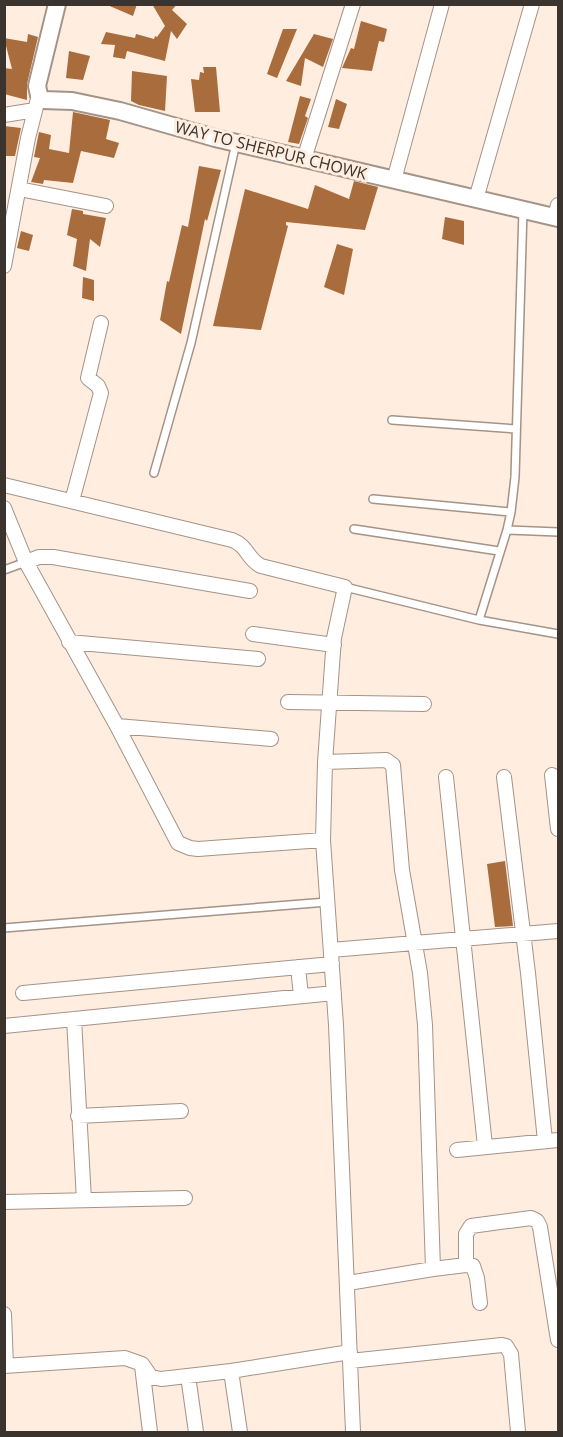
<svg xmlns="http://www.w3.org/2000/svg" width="563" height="1437" viewBox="0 0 563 1437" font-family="'Open Sans',sans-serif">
<rect width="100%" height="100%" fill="#ffede0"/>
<path fill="#a96c3c" d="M 105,4 L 137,4 L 133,16 Z
M 152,4 L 177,4 L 172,10 L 187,24 L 177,39 L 171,31 L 165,61 L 127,51 L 125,59 L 113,57 L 115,45 L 101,44 L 106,32 L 135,38 L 136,34 L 154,39 L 155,36 L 157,37 L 165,26 Z
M 361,21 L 387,29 L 384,42 L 379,41 L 372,71 L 342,68 L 351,48 L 354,49 Z
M 283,29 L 297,29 L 277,78 L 267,74 Z
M 28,34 L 38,37 L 27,84 L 27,100 L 4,94 L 4,68 L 12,69 L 4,38 L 27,42 Z
M 314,34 L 333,39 L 323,67 L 305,58 L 301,86 L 286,81 Z
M 69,51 L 90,56 L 83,80 L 66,78 Z
M 203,67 L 216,67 L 220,112 L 195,112 L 191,79 L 199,80 L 200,72 L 204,73 Z
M 132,71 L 167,76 L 165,111 L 139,105 L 131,101 Z
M 300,96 L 311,99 L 305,116 L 308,118 L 299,144 L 288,142 Z
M 336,99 L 347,104 L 339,129 L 328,127 Z
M 73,112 L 110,120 L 106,139 L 119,143 L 114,158 L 81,151 L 73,183 L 44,180 L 43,184 L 31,182 L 40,158 L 34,157 L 39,132 L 51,135 L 49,149 L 69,153 Z
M 4,126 L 21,128 L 15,156 L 4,156 Z
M 199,166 L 221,170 L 207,221 L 205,219 L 181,334 L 160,320 L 167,281 L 169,282 L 182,225 L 188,227 Z
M 354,181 L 378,187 L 365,230 L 286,222 L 286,225 L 288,226 L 261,330 L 213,326 L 245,189 L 308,209 L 315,185 L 349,199 Z
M 72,209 L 83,211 L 83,214 L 106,218 L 100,247 L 90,239 L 86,271 L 73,266 L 77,239 L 67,235 Z
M 445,217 L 464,221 L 464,245 L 442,239 Z
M 21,231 L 33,235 L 29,251 L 17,248 Z
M 337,244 L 353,249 L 344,295 L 324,287 Z
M 83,277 L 94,280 L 94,301 L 82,298 Z
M 505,861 L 513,926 L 495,927 L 487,864 Z"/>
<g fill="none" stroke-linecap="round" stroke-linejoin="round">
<defs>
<path id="service" d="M 392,420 L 516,429
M 154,473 L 191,343 L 236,143
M 373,499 L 511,512
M 354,529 L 499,551
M 507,530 L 558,532
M 4,570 L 26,562
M 345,587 L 479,620 L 558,634
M 479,620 L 507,530 L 511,512 L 515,477 L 523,210
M 4,928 L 327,902"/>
<path id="minor" d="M 4,115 L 35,110
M 304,159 L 353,4
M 394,180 L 442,4
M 19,189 L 106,206
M 476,199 L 532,4
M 555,217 L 558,205
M 4,266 L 28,138 L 39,95
M 4,485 L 232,540 C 248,546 247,559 261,566 L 345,587 L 334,638 L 325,762 L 323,840
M 72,501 L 101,393 L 98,386 L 88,378 L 101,323
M 4,508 L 26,562 L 117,726 L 178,843 L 190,848 L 198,849 L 323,840 L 336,1025 L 353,1432
M 26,562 L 39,557 L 53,557 L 250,591
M 253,634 L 334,645
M 69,642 L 258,659
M 288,702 L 424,704
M 117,726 L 271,739
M 325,762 L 386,760 L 393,765 L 402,870 L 420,973 L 425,1025 L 433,1269 L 348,1283
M 552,775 L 558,829
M 446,777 L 485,1146
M 504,777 L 528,973 L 545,1141
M 331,950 L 558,931
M 298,967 L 301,996
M 23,993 L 332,964
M 74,1019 L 84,1200
M 4,1026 L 334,993
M 78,1116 L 181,1111
M 457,1150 L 558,1140
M 4,1202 L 185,1198
M 466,1265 L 466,1234 L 471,1226 L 531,1218 L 537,1221 L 540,1227 L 558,1340
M 433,1269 L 466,1265 L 473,1266 L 477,1278 L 480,1303
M 4,1314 L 6,1366
M 350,1361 L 502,1345 L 506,1346 L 511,1354 L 518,1432
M 4,1366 L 125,1358 L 142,1364 L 151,1377 L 161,1379 L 231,1371 L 350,1352
M 142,1366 L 150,1432
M 231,1371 L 240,1432
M 188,1376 L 196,1432"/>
<path id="tertiary" d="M 57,4 L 37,86 L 39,95 L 43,100 L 72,101 L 120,111 L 215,138 L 558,218"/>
</defs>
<use href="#service" stroke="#a49387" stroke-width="10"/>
<use href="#minor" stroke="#a49387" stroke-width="16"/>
<use href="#tertiary" stroke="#a49387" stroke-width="20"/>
<use href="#service" stroke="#fff" stroke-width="7"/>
<use href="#minor" stroke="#fff" stroke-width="14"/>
<use href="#tertiary" stroke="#fff" stroke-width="16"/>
</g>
<g text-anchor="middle" stroke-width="6" stroke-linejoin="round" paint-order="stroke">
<g font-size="16" fill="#3a332e" stroke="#ffede0">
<text transform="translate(271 150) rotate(14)" y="6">WAY TO SHERPUR CHOWK</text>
</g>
</g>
<rect width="563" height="1437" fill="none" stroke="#3a332e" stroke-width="12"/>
</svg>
